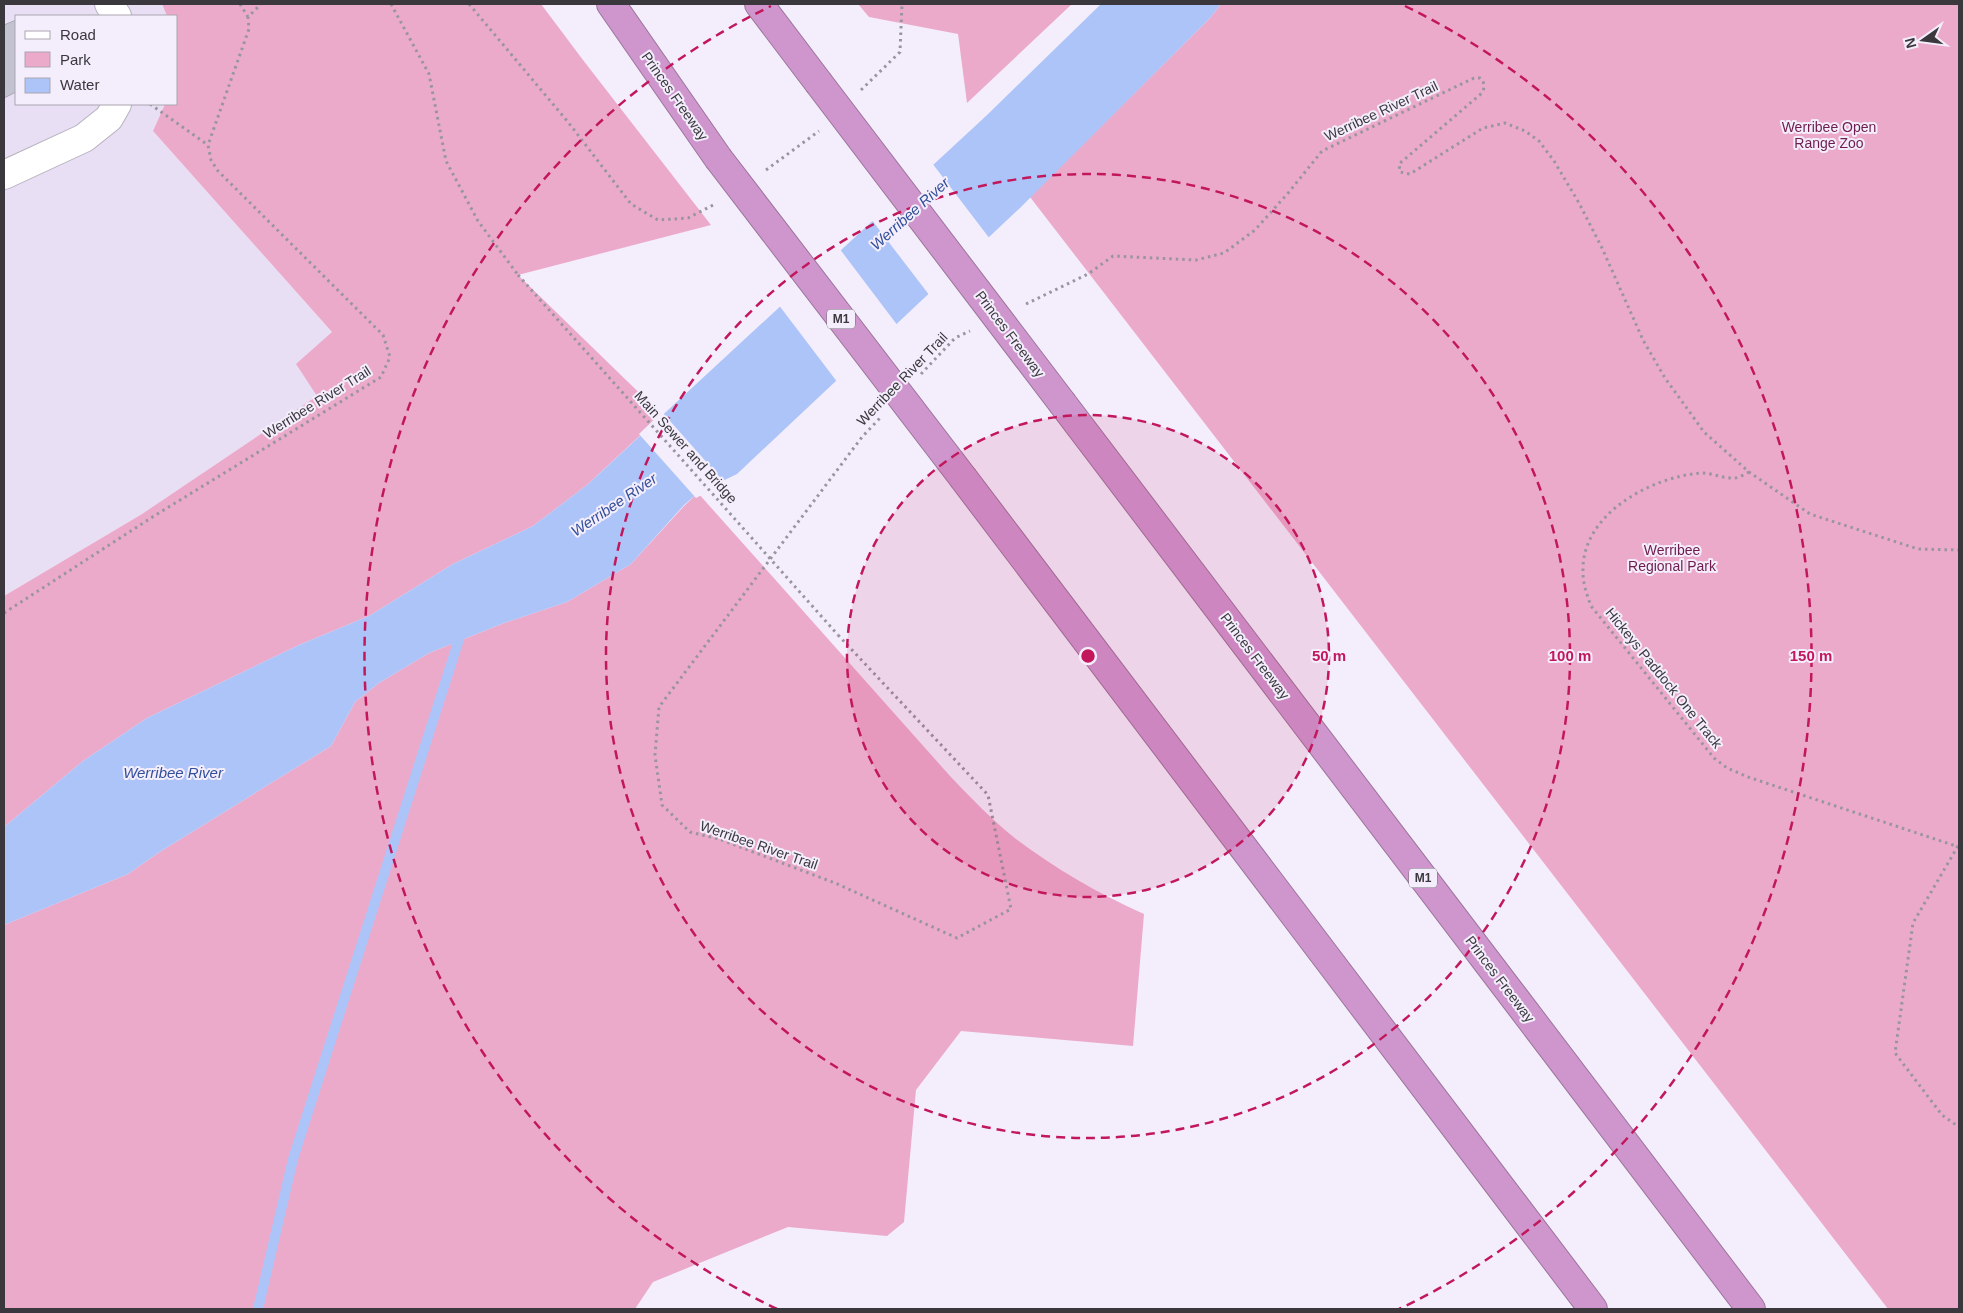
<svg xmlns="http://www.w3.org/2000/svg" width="1963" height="1313" viewBox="0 0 1963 1313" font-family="Arial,sans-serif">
<rect width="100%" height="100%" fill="#f4eefc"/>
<path fill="#e9dff4" d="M 4,4 L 162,4 L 167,16 L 16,16 L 16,104 L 165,104 L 153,131 L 332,332 L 317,396 L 142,514 L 4,596 Z"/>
<path fill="#ecaacb" d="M 162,4 L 541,4 L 583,60 L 711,225 L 518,275 L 662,415 L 587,485 L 533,526 L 453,564 L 369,616 L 299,645 L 147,718 L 83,761 L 4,827 L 4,596 L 142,514 L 317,396 L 296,364 L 332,332 L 153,131 L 165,104 L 176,104 L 176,16 L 167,16 Z
M 858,4 L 1072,4 L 967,103 L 958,34 L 869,17 Z
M 1221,4 L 1959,4 L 1959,1309 L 1888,1309 L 1030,197 L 1210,18 Z
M 698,493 L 950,776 C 971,798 992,820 1016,839 C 1056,869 1099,894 1144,914 L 1133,1046 L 961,1031 L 916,1090 L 904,1222 L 887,1236 L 788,1227 L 653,1282 L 635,1309 L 4,1309 L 4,925 L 128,874 L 158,853 L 331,746 L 355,702 L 379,683 L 429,653 L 504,623 L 567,602 L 631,564 L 684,506 Z"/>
<path fill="#adc4f8" d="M 1101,4 L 1221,4 L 1210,18 L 1021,207 L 737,474 L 698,493 L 684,505 L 631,564 L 567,602 L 504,623 L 429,653 L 379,683 L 355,702 L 331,746 L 158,853 L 128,874 L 4,925 L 4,827 L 83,761 L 147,718 L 299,645 L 369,616 L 453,564 L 533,526 L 587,485 L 986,116 Z"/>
<path fill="#f4eefc" d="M 932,163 L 990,239 L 930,296 L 871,219 Z
M 839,248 L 898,326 L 838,383 L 778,304 Z
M 662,412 L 725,483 L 696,498 L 639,434 Z"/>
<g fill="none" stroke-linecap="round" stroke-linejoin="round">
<path stroke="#adc4f8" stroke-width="10" d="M 258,1309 L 293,1159 L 462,630"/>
</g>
<path fill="#c2c2d1" stroke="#a7a7b6" d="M 16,20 L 16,92 L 4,98 L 4,25 Z"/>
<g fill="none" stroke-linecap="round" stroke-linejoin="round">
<defs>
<path id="minor" d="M 109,4 L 117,16
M 4,175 L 84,138 L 109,118 L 117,104"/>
<path id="highway" d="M 611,4 L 718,158
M 759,4 L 818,82
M 1063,404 L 1751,1309
M 964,479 L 1593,1309"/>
</defs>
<use href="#minor" stroke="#b7b1be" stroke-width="30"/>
<use href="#highway" stroke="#9b759b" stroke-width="30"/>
<path stroke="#99959e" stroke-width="3" stroke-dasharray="2.5 4" stroke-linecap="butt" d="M 240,4 L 248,17
M 391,4 L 429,74 L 446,161 L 478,221 L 518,275
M 469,4 L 568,122 L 631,204 L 658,220 L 688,218 L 715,204
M 861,90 L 900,52 L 902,4
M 150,104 L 208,145
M 766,170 L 819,131
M 1026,304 L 1088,274 L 1113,256 L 1196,260 L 1224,253 L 1255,230 L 1289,192 L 1322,151 L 1474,78 L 1480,78 C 1485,83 1485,87 1482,93 L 1399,164 L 1400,172 L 1410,174 L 1483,128 L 1505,123 L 1525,131 L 1539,141 L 1554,161 L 1579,203 L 1602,248 L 1643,340 L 1665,378 L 1704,432 L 1749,472 L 1810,514 L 1918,549 L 1959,550
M 921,374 L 955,338 L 970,331
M 1749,472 C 1745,474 1739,478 1735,478 C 1724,479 1713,473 1701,473 C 1651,477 1581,514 1583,572 C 1583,584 1587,595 1591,606 L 1714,758 L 1727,768 L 1748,777 L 1959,847
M 4,613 L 154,516 L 381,377 L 390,357 L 383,335 L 218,171 L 211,160 L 208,145 L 249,29 L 248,17 L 261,4
M 838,635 L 988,795 L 1011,909 L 957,938 L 835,883 L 719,839 L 690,832 L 662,805 L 655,755 L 659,707 L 862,437 L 880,418
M 1958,846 L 1913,923 L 1895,1053 L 1942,1115 L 1959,1127"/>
<use href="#minor" stroke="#fff" stroke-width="28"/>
<use href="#highway" stroke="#cf96ce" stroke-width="28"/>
<defs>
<path id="highway-bridge" d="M 818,82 L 1063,404
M 718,158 L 964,479"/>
</defs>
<use href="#highway-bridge" stroke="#9b759b" stroke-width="30" stroke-linecap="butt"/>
<path stroke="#99959e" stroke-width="3" stroke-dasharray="2.5 4" stroke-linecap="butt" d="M 518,275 L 838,635"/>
<use href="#highway-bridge" stroke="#cf96ce" stroke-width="28"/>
</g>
<circle cx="1088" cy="656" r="241" fill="#c2185b" fill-opacity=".12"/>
<g fill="none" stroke="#c2185b" stroke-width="2.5" stroke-dasharray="9 6">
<circle cx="1088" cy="656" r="241"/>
<circle cx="1088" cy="656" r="482"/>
<path d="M777 1309A723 723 0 0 1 771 6M1405 6A723 723 0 0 1 1399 1309"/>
</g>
<g text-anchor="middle" stroke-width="4" stroke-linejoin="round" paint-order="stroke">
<g fill="#f4eefc" stroke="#726f76" stroke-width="1">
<rect x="827" y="309.5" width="28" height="19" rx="4"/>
<rect x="1409" y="868.5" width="28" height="19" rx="4"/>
</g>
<g font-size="12" font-weight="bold" fill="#3a383d">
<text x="841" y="323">M1</text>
<text x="1423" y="882">M1</text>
</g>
<g font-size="14" fill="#3a383d" stroke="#f4eefc">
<text transform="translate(675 96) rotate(55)" y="5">Princes Freeway</text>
<text transform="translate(1381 111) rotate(-25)" y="5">Werribee River Trail</text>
<text transform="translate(1010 334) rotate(53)" y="5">Princes Freeway</text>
<text transform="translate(902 379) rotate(-46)" y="5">Werribee River Trail</text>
<text transform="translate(317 402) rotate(-32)" y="5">Werribee River Trail</text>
<text transform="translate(686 447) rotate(48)" y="5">Main Sewer and Bridge</text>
<text transform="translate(1255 656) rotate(53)" y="5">Princes Freeway</text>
<text transform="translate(1664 678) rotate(51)" y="5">Hickeys Paddock One Track</text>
<text transform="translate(759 845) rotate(19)" y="5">Werribee River Trail</text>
<text transform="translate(1500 979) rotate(53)" y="5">Princes Freeway</text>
</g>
<g font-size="14" fill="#6e1c4d" stroke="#f4eefc">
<text x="1829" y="132">Werribee Open<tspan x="1829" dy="16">Range Zoo</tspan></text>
<text x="1672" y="555">Werribee<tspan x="1672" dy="16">Regional Park</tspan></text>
</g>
<g font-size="15" font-style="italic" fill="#324f9a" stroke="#f4eefc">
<text transform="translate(910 214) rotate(-42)" y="5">Werribee River</text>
<text transform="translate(614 505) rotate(-34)" y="5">Werribee River</text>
<text x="173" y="778">Werribee River</text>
</g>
</g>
<circle cx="1088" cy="656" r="8" fill="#c2185b" stroke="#f4eefc" stroke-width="2.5"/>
<g font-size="15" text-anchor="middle" font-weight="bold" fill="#c2185b" stroke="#f4eefc" stroke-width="4" stroke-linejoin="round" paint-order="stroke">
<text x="1329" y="661">50 m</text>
<text x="1570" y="661">100 m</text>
<text x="1811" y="661">150 m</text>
</g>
<rect width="1963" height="1313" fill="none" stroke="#3a383d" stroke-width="10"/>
<rect x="15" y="15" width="162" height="90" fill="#f4eefc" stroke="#aaa5b0"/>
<rect x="25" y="31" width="25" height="8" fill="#ffffff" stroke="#aaa5b0"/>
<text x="60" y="40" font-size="15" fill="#3a383d">Road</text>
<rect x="25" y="52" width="25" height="15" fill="#ecaacb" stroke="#aaa5b0"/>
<text x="60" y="65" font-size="15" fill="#3a383d">Park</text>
<rect x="25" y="78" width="25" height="15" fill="#adc4f8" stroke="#aaa5b0"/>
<text x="60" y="90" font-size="15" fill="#3a383d">Water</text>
<g transform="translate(1923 40) rotate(256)" stroke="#f4eefc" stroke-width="4" paint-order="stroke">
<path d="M0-4L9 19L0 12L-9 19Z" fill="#3a383d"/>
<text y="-8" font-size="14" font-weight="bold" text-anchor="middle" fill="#3a383d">N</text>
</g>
</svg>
